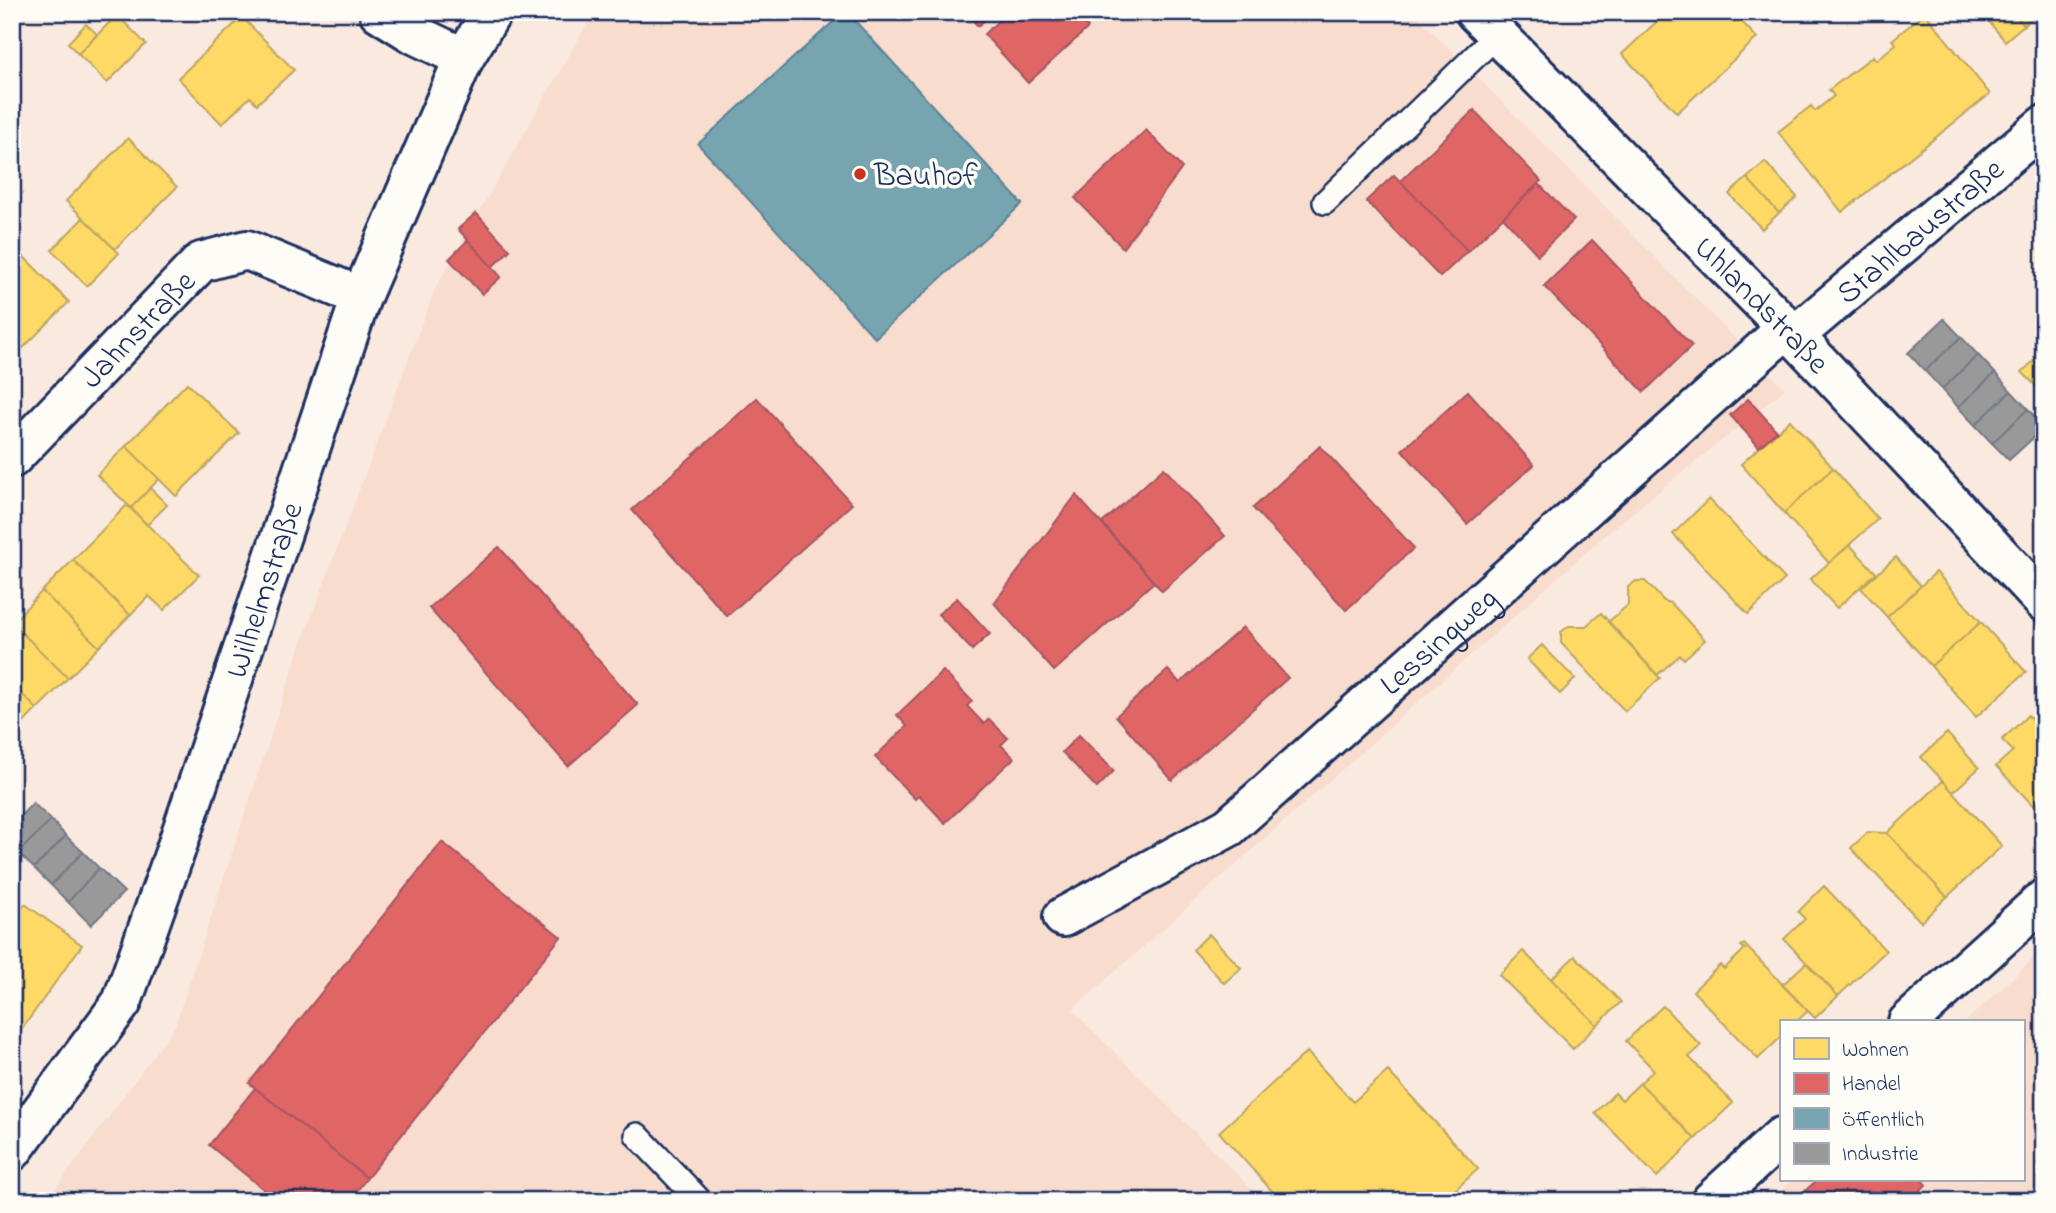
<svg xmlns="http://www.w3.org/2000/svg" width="2056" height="1213" viewBox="0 0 2056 1213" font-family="'Indie Flower',sans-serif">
<rect width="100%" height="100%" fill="#fae9df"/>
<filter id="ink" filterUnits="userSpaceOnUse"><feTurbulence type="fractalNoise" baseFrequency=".0143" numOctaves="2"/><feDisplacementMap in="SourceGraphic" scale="14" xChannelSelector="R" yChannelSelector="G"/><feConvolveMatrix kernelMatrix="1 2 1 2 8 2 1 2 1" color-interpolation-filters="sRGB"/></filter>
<g filter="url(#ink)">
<path fill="#f8dcce" d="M 594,12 L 1413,12 L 1785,389 L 1611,530 L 1072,1010 L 1264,1201 L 47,1201 L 175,1026 L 299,650 L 435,289 Z
M 2044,949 L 2044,1201 L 1770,1201 L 1793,1180 L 2023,1180 L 2023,1022 L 1965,1022 Z"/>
<path fill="#ffd966" stroke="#bba664" stroke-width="2" d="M 1667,12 L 1733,12 L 1757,38 L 1677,113 L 1622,54 Z
M 1981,12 L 2012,12 L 2024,25 L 2005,41 Z
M 2012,12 L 2039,12 L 2024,25 Z
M 1925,13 L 1990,94 L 1842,212 L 1778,132 L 1811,106 L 1815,111 L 1834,96 L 1829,90 L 1873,56 L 1876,60 L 1896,44 L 1892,40 Z
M 117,15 L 146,44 L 107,83 L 78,54 Z
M 242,17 L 294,70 L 257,104 L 250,97 L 222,124 L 178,78 Z
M 86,24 L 97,34 L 78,54 L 68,43 Z
M 128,138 L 177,187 L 115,249 L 66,201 Z
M 1765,162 L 1797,197 L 1779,213 L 1747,178 Z
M 1747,178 L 1779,213 L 1762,229 L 1729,194 Z
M 83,218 L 119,253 L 87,286 L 52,250 Z
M 16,249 L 69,302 L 12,359 L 12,252 Z
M 2044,351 L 2044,394 L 2022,372 Z
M 187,383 L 239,433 L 176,496 L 126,446 Z
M 1790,420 L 1833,468 L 1784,513 L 1741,464 Z
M 126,446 L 159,479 L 131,508 L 97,475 Z
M 1833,468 L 1878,519 L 1829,563 L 1784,513 Z
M 150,488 L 167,505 L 147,525 L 131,508 Z
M 1709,499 L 1785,579 L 1748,614 L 1673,534 Z
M 127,505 L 199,575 L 164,610 L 149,596 L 130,615 L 73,560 Z
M 1850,545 L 1876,573 L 1837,608 L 1810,579 Z
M 1896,557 L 1921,586 L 1887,617 L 1861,588 Z
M 73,560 L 130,615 L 99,647 L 42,591 Z
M 1936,572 L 1981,622 L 1931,666 L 1887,617 Z
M 1636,581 L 1645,581 L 1664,601 L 1671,603 L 1705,640 L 1684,659 L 1680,655 L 1657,675 L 1608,622 L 1628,605 L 1628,587 Z
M 42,591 L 99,647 L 68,678 L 12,623 Z
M 1601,613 L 1660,678 L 1625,711 L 1561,643 L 1561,632 L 1569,626 L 1586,626 Z
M 1981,622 L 2026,672 L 1976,717 L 1931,666 Z
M 12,623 L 68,678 L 37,709 L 12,684 Z
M 1542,645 L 1575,679 L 1560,694 L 1527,659 Z
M 12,684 L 37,709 L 12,735 Z
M 2028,715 L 2040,729 L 2044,725 L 2042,815 L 1996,766 L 2013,751 L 2002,740 Z
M 1947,733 L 1979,768 L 1953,792 L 1921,757 Z
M 1943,781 L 2002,846 L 1947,897 L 1887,833 Z
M 1868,832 L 1887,833 L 1947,897 L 1921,922 L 1851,848 Z
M 1824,886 L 1886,951 L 1838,996 L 1784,939 L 1805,919 L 1798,912 Z
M 25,904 L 82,945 L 12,1043 L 12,923 Z
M 1209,934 L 1241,968 L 1224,983 L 1193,950 Z
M 1744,944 L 1808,1011 L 1796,1022 L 1781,1022 L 1781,1037 L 1758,1059 L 1693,991 L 1720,965 L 1724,969 L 1745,949 L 1741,946 Z
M 1523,951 L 1597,1025 L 1573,1049 L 1499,975 Z
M 1575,956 L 1621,1002 L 1597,1025 L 1551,979 Z
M 1806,963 L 1838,996 L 1815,1018 L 1782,985 Z
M 1663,1006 L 1701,1046 L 1689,1057 L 1733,1103 L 1695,1139 L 1640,1083 L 1654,1070 L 1626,1041 Z
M 1307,1052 L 1353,1102 L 1388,1071 L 1478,1169 L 1443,1201 L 1281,1201 L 1219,1132 Z
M 1640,1083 L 1695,1139 L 1657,1177 L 1595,1113 L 1615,1093 L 1622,1100 Z"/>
<path fill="#e06666" stroke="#a55664" stroke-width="2" d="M 965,12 L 993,12 L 978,26 Z
M 1008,12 L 1073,12 L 1088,28 L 1028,83 L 984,34 Z
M 1474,110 L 1541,181 L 1468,251 L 1400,181 Z
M 1146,130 L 1182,168 L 1123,248 L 1075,198 Z
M 1394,175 L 1468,251 L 1440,277 L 1366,201 Z
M 1539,184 L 1574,220 L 1538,255 L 1503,217 Z
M 476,213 L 510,250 L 492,267 L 458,229 Z
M 468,240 L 501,277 L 482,294 L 449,259 Z
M 1592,240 L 1692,346 L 1644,392 L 1544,286 Z
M 1468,391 L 1534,465 L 1467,524 L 1402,450 Z
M 757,398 L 852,504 L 727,616 L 632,510 Z
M 1748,399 L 1777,431 L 1759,447 L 1730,415 Z
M 1320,446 L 1414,548 L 1346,610 L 1253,508 Z
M 1164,468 L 1225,536 L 1162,591 L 1102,523 Z
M 1076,495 L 1154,582 L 1054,671 L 994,603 Z
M 499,547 L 638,705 L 568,766 L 429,608 Z
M 957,598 L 990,634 L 972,650 L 938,614 Z
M 1243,627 L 1288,678 L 1172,780 L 1116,716 L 1168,670 L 1180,683 Z
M 943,671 L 972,701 L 967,706 L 984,724 L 989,719 L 1008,738 L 1001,745 L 1014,758 L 945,823 L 919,795 L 915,799 L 875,757 L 907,726 L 897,715 Z
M 1079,735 L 1114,771 L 1097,788 L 1062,752 Z
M 442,842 L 561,937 L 367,1178 L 249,1083 Z
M 255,1088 L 367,1178 L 349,1201 L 278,1201 L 209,1145 Z
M 1817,1180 L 1922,1180 L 1926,1185 L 1909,1201 L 1794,1201 Z"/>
<path fill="#76a5af" stroke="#5b8297" stroke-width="2" d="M 844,12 L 847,12 L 1022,204 L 875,338 L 698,144 Z"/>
<path fill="#999" stroke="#737987" stroke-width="2" d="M 1944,319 L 1961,337 L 1925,371 L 1908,353 Z
M 1961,337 L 1978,355 L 1942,389 L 1925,371 Z
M 1978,355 L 1995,373 L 1958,407 L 1942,389 Z
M 1995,373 L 2011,391 L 1975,425 L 1958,407 Z
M 2011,391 L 2028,409 L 1992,443 L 1975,425 Z
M 2028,409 L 2044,428 L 2009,460 L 1992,443 Z
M 33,803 L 51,820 L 18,853 L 12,847 L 12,825 Z
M 51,820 L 66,836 L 34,868 L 18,853 Z
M 66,836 L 83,852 L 51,885 L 34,868 Z
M 83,852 L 99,868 L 68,902 L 51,885 Z
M 99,868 L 124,892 L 91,925 L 68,902 Z"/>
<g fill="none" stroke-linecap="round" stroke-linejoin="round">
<defs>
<path id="service" d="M 1325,202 L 1497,35
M 637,1135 L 700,1201"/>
<g id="minor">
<path d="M 379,12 L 414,34 L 464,58"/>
<path id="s1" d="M 1475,12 L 1787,328 L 2044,602"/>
<path id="s2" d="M 1794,336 L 2044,125"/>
<path id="s3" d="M 12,458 L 201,262 L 247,250 L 361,297"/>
<path id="s4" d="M 1063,917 L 1229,827 L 1787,328"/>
<path d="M 1908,1022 L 2044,899"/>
<path id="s5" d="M 12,1151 L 122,1002 L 176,849 L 361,297 L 464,58 L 492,12"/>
<path d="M 1711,1201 L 1781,1137"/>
</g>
</defs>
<use href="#service" stroke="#1b2f5e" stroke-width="28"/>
<use href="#minor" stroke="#1b2f5e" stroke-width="44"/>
<use href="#service" stroke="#fdfcf7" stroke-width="23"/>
<use href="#minor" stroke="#fdfcf7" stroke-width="38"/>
</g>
</g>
<circle fill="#c8321e" stroke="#fdfcf7" stroke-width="2.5" cx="860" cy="174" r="7"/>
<g text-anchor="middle" stroke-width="7" stroke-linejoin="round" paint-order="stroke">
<g font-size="32" fill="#1b2f5e" stroke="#fdfcf7" text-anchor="start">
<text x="874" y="185">Bauhof</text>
</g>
<g font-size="32" fill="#1b2f5e" stroke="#fdfcf7">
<text dy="11" stroke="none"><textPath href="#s2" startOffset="164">Stahlbaustraße</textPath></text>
<text dy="11" stroke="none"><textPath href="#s1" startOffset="410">Uhlandstraße</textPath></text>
<text dy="11" stroke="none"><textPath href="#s3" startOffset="180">Jahnstraße</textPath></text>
<text dy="11" stroke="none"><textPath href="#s5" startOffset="621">Wilhelmstraße</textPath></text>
<text dy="11" stroke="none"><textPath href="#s4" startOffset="469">Lessingweg</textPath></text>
</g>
</g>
<rect width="2056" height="1213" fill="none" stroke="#fdfcf7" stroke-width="42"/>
<rect x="21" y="21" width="2014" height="1171" fill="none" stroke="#1b2f5e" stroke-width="2.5" filter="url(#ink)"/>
<rect x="1780" y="1020" width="245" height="161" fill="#fdfcf7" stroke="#a3aaba" stroke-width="2"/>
<rect x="1794" y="1038" width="35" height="21" fill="#ffd966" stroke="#a3aaba" stroke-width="2"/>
<text x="1842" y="1056" font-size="21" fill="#1b2f5e">Wohnen</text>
<rect x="1794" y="1073" width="35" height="21" fill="#e06666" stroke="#a3aaba" stroke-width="2"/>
<text x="1842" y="1090" font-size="21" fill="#1b2f5e">Handel</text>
<rect x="1794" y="1108" width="35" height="21" fill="#76a5af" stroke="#a3aaba" stroke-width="2"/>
<text x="1842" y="1126" font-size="21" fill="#1b2f5e">Öffentlich</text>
<rect x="1794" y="1143" width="35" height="21" fill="#999999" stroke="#a3aaba" stroke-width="2"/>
<text x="1842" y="1160" font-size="21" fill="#1b2f5e">Industrie</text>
</svg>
